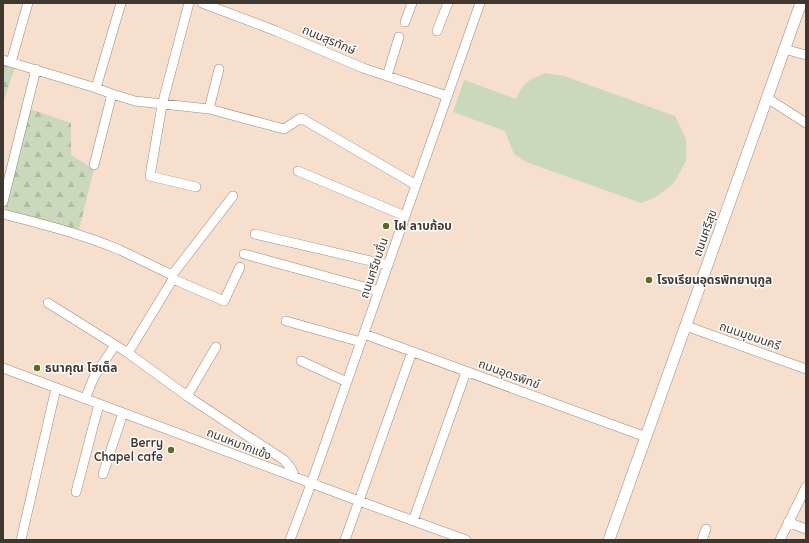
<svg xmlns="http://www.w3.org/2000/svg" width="809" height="543" viewBox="0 0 809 543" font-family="Quicksand,'Noto Sans Thai',sans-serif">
<defs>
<pattern id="forest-firs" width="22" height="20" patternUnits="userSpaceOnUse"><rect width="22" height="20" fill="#cad9bc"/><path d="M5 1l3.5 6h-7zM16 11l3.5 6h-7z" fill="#afbba2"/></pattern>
</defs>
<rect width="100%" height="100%" fill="#f6dfcc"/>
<path fill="url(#forest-firs)" d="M 3,62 L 16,65 L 3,102 Z
M 30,109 L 71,123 L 71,155 L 94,169 L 79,229 L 4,212 Z"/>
<path fill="#cad9bc" d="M 545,73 L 564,76 L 675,116 L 686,139 L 686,161 L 674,183 L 656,197 L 641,203 L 526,162 L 514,154 L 505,131 L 453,112 L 464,80 L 516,99 C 525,81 527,81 545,73 Z"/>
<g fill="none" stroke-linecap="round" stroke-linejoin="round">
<defs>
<path id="minor" d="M 189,3 L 162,105 L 150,176 L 196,187
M 202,3 L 276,31 L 363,68 L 447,96
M 405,22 L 412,3
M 437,31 L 448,3
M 784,49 L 806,55
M 3,60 L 96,88 L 112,94 L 135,101 L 209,109 L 284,129 L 301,118 L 416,185
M 11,62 L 28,3
M 387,76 L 399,37
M 96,88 L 121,3
M 767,98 L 806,123
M 209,109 L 219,69
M 94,165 L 112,94
M 298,171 L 405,216
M 3,202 L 36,69
M 3,214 C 42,224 82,234 120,250 C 137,258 155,267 172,275 L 173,279 L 128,353
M 255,234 L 388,265
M 244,254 L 379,291
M 172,275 L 233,196
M 173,279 L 224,301 L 240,267
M 48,303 L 128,353 L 187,396 L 284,460 C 289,466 293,469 294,477
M 286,321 L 361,342
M 686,326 L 806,369
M 364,334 L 646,437
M 301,361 L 347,382
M 3,368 L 359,501 L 466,540
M 187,396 L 216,347
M 85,399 L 94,377 L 115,345
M 103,474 L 123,413
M 76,492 L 99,404
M 413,521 L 466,372
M 788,522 L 806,529
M 21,540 L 56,388
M 290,540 L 311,484 L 480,3
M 345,540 L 412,352
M 702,540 L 706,529
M 780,540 L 806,487"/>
<path id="major" d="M 609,540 L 801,3"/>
</defs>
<use href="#minor" stroke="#9d8877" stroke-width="10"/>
<use href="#major" stroke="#9d8877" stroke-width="12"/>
<use href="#minor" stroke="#fff" stroke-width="9"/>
<use href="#major" stroke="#fff" stroke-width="11"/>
</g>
<g fill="#5a6f1e" stroke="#fff" stroke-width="1.5">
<circle cx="386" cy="226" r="4"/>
<circle cx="649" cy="280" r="4"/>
<circle cx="37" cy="368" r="4"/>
<circle cx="171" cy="450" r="4"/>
</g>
<g text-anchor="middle" stroke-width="3" stroke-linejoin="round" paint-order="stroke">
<g font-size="12" fill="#40372f" stroke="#fff">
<text transform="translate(329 40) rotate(23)" y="4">ถนนสุรทักษ์</text>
<text transform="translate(705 233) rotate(-70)" y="4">ถนนศรีสุข</text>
<text transform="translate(374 268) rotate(-71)" y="4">ถนนศรีชมชื่น</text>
<text transform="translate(750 336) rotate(19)" y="4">ถนนมุขมนครี</text>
<text transform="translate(509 374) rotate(20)" y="4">ถนนอุดรพิทข์</text>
<text transform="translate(239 444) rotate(21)" y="4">ถนนหมากแข้ง</text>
</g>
<g font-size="12" font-weight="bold" fill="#40372f" stroke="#fff" text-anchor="start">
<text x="394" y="230">ไฝ ลาบก้อบ</text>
<text x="657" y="284">โรงเรียนอุดรพิทยานุกูล</text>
<text x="45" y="372">ธนาคุณ โฮเต็ล</text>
<text x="163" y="447" text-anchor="end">Berry<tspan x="163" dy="14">Chapel cafe</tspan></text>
</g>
</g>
<rect width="809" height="543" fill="none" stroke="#40372f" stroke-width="8"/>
</svg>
